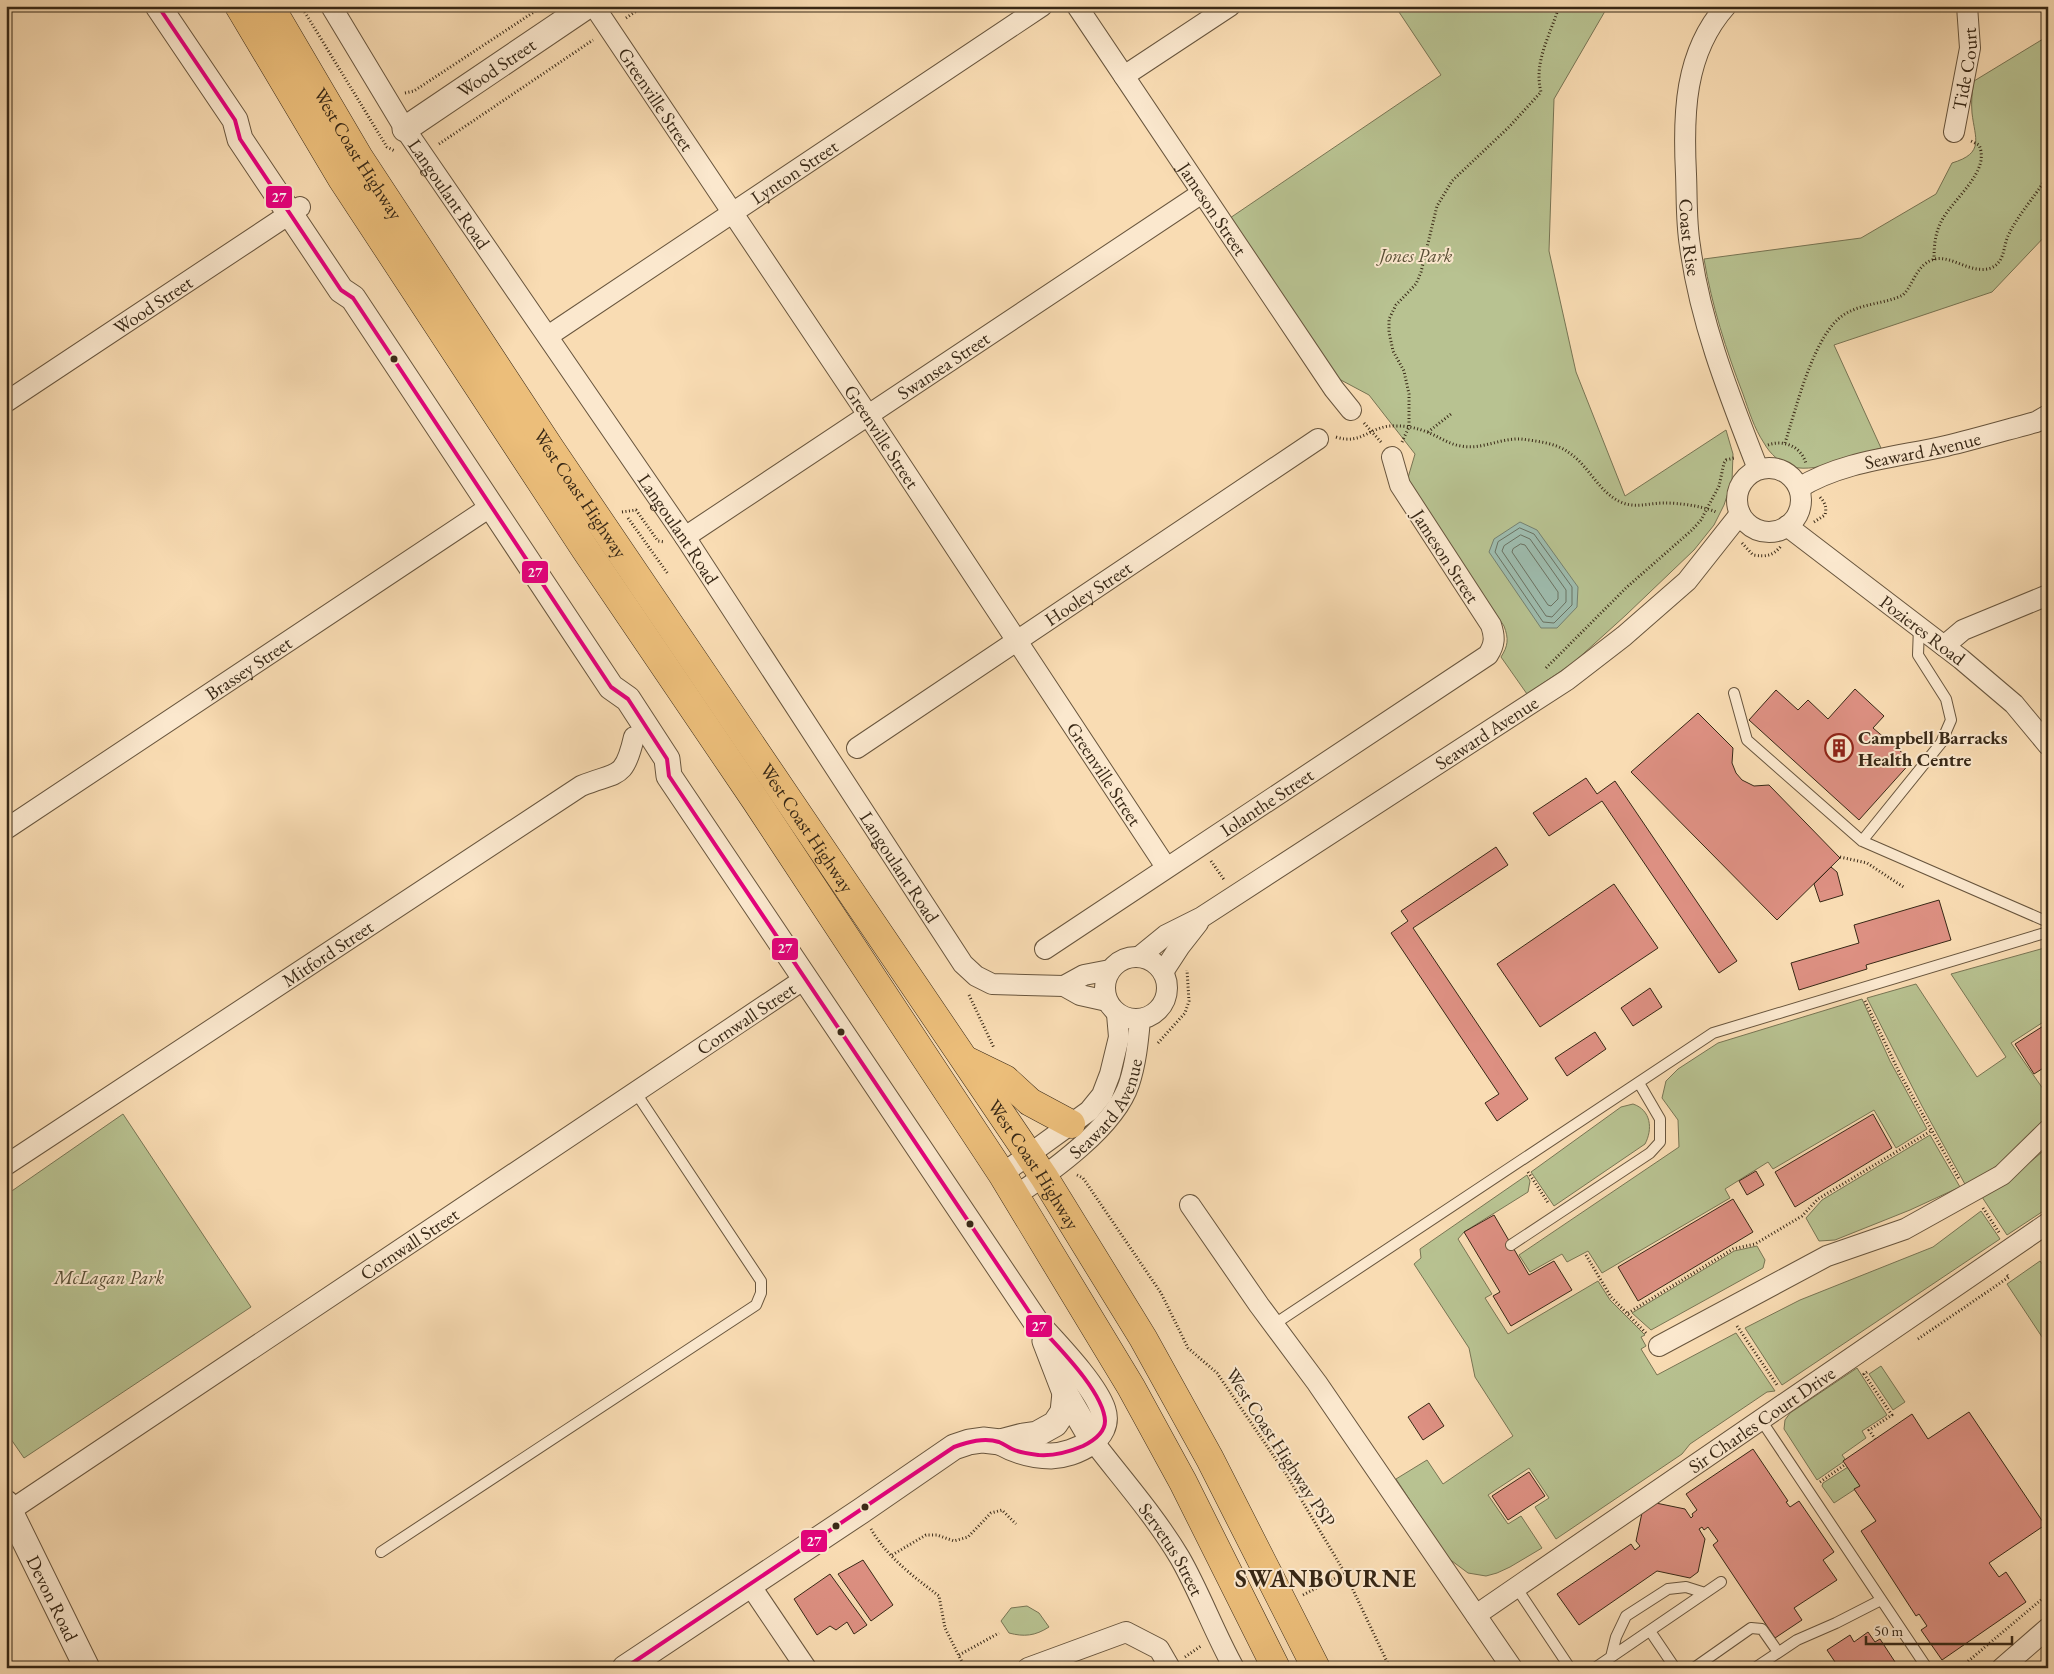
<svg xmlns="http://www.w3.org/2000/svg" width="2054" height="1674" viewBox="0 0 2054 1674" font-family="'EB Garamond',serif">
<rect width="100%" height="100%" fill="#f9dcb3"/>
<filter id="stains"><feTurbulence type="fractalNoise" baseFrequency=".004" numOctaves="4"/><feColorMatrix values="0 0 0 0 .2 0 0 0 0 .09 0 0 0 0 .02 0 0 0 .5 -.17"/></filter>
<radialGradient id="worn" r=".72"><stop offset=".6" stop-color="#630" stop-opacity="0"/><stop offset="1" stop-color="#630" stop-opacity=".3"/></radialGradient>
<path fill="#b8c291" stroke="#787554" d="M 1395,6 L 1608,6 L 1554,99 L 1549,251 L 1576,372 L 1625,496 L 1726,430 L 1733,454 L 1732,481 L 1724,505 L 1714,525 L 1694,550 L 1626,615 L 1573,663 L 1527,694 L 1501,657 C 1508,646 1509,639 1504,626 L 1407,481 L 1415,454 L 1369,395 L 1339,379 L 1230,218 L 1441,75 Z
M 2048,36 L 2048,192 L 2045,197 L 2048,199 L 2048,233 L 1992,292 L 1834,345 L 1881,448 C 1857,455 1818,473 1793,467 C 1781,464 1770,454 1764,443 C 1754,428 1749,411 1743,394 C 1726,350 1712,306 1704,259 L 1861,238 L 1936,194 L 1952,163 C 1985,153 1975,139 1972,113 C 1971,102 1972,92 1974,81 Z
M 2048,947 L 2048,1019 L 2011,1043 L 2048,1096 L 2048,1120 L 1998,1165 L 1966,1186 L 1922,1106 L 1867,998 L 1916,984 L 1977,1077 L 2006,1057 L 1951,974 Z
M 1862,999 L 1890,1061 L 1927,1129 L 1896,1148 L 1874,1110 L 1773,1169 L 1768,1162 L 1725,1189 L 1730,1198 L 1602,1273 L 1588,1251 L 1567,1262 L 1562,1254 L 1530,1272 L 1519,1255 L 1679,1147 L 1678,1120 L 1662,1098 L 1666,1081 L 1678,1069 L 1718,1043 Z
M 1633,1104 C 1651,1110 1653,1129 1645,1144 L 1554,1206 L 1531,1172 L 1621,1107 Z
M 123,1114 L 251,1307 L 24,1458 L 6,1432 L 6,1195 Z
M 1930,1135 L 1960,1187 L 1910,1210 L 1835,1240 L 1819,1241 L 1806,1218 L 1822,1200 Z
M 2048,1147 L 2048,1208 L 2007,1235 L 1982,1197 L 2004,1184 Z
M 1527,1175 L 1530,1181 L 1528,1192 L 1464,1232 L 1458,1239 L 1492,1294 L 1485,1298 L 1508,1334 L 1598,1281 L 1610,1300 L 1645,1335 L 1641,1337 L 1646,1346 L 1641,1349 L 1657,1375 L 1736,1333 L 1775,1391 L 1767,1392 L 1690,1444 L 1682,1454 L 1556,1539 L 1535,1507 L 1549,1498 L 1529,1468 L 1488,1495 L 1508,1524 L 1521,1516 L 1542,1548 L 1510,1567 L 1497,1573 L 1486,1576 L 1468,1573 L 1448,1558 L 1396,1479 L 1427,1460 L 1443,1484 L 1513,1436 L 1475,1377 L 1469,1348 L 1414,1264 L 1421,1258 L 1420,1249 Z
M 1981,1211 L 2000,1239 L 1782,1385 L 1745,1328 L 1800,1300 L 1933,1247 Z
M 1757,1246 L 1765,1260 L 1763,1268 L 1651,1330 L 1632,1313 L 1734,1251 Z
M 2040,1261 L 2048,1272 L 2048,1346 L 2007,1284 Z
M 1881,1366 L 1905,1402 L 1893,1410 L 1869,1374 Z
M 1857,1368 L 1887,1415 L 1862,1431 L 1866,1438 L 1842,1455 L 1845,1459 L 1843,1462 L 1817,1480 L 1784,1429 L 1785,1420 L 1790,1413 Z
M 1848,1467 L 1860,1486 L 1834,1503 L 1822,1486 L 1823,1483 Z
M 1027,1606 L 1039,1613 L 1049,1627 C 1035,1636 1024,1637 1009,1633 L 1001,1621 L 1011,1608 Z"/>
<path fill="#9ebcae" stroke="#758171" d="M 1520,522 L 1537,530 L 1578,587 L 1577,607 L 1557,628 L 1541,628 L 1489,552 L 1494,539 Z"/>
<g fill="none" stroke-linecap="round" stroke-linejoin="round">
<path stroke="#6b7262" stroke-width="1" d="M 1520,528 L 1534,534 L 1572,587 L 1572,605 L 1554,623 L 1543,622 L 1495,552 L 1498,542 Z
M 1521,535 L 1530,539 L 1566,590 L 1566,602 L 1552,617 L 1546,616 L 1502,551 L 1504,546 Z
M 1521,544 L 1525,545 L 1558,592 L 1558,599 L 1551,606 L 1548,605 L 1512,552 L 1513,549 Z"/>
</g>
<path fill="#dd9082" stroke="#382816" d="M 1855,689 L 1884,716 L 1873,728 L 1912,761 L 1859,820 L 1749,720 L 1776,690 L 1798,710 L 1808,700 L 1828,719 Z
M 1698,713 L 1733,748 L 1732,763 L 1736,773 L 1742,780 L 1754,786 L 1769,785 L 1840,858 L 1777,920 L 1631,772 Z
M 1586,778 L 1597,794 L 1615,781 L 1737,961 L 1719,973 L 1602,801 L 1549,836 L 1533,813 Z
M 1496,847 L 1508,865 L 1413,928 L 1528,1099 L 1497,1121 L 1485,1103 L 1499,1094 L 1391,933 L 1408,921 L 1401,911 Z
M 1831,867 L 1837,872 L 1843,895 L 1820,902 L 1814,884 Z
M 1614,884 L 1658,948 L 1540,1027 L 1497,964 Z
M 1939,900 L 1951,940 L 1866,965 L 1867,969 L 1799,990 L 1791,963 L 1859,943 L 1854,925 Z
M 1650,988 L 1662,1007 L 1633,1026 L 1621,1008 Z
M 2048,1023 L 2048,1065 L 2034,1074 L 2015,1044 Z
M 1595,1032 L 1606,1049 L 1567,1076 L 1555,1058 Z
M 1873,1114 L 1892,1148 L 1795,1207 L 1775,1172 Z
M 1756,1171 L 1764,1185 L 1747,1195 L 1739,1181 Z
M 1733,1199 L 1753,1232 L 1638,1301 L 1618,1267 Z
M 1494,1215 L 1529,1275 L 1554,1261 L 1572,1290 L 1511,1326 L 1493,1296 L 1500,1292 L 1464,1232 Z
M 1429,1403 L 1444,1426 L 1423,1440 L 1408,1417 Z
M 1969,1412 L 2045,1525 L 1989,1563 L 1999,1577 L 2006,1572 L 2026,1602 L 1942,1660 L 1921,1630 L 1927,1626 L 1919,1614 L 1916,1616 L 1861,1531 L 1876,1521 L 1854,1489 L 1860,1486 L 1843,1461 L 1912,1414 L 1928,1439 Z
M 1753,1449 L 1788,1501 L 1786,1502 L 1790,1507 L 1799,1501 L 1834,1552 L 1823,1560 L 1837,1580 L 1794,1608 L 1802,1620 L 1775,1638 L 1713,1545 L 1718,1541 L 1708,1527 L 1704,1530 L 1702,1527 L 1699,1529 L 1705,1539 L 1698,1572 L 1690,1578 L 1657,1571 L 1579,1625 L 1557,1594 L 1631,1544 L 1635,1550 L 1640,1546 L 1636,1541 L 1643,1508 L 1651,1502 L 1685,1509 L 1691,1518 L 1693,1516 L 1692,1514 L 1697,1510 L 1686,1494 Z
M 1529,1472 L 1545,1496 L 1508,1520 L 1492,1496 Z
M 863,1560 L 893,1605 L 871,1621 L 838,1574 Z
M 830,1574 L 867,1625 L 854,1634 L 847,1622 L 836,1630 L 830,1626 L 817,1635 L 794,1599 Z
M 1868,1632 L 1875,1642 L 1880,1639 L 1899,1668 L 1839,1668 L 1827,1650 L 1850,1635 L 1854,1642 Z"/>
<g fill="none" stroke-linecap="round" stroke-linejoin="round">
<defs>
<path id="service" d="M 1919,627 L 1918,655 L 1946,699 L 1951,720 L 1941,743 L 1862,841 L 2048,922
M 1734,693 L 1747,740 L 1862,841
M 2048,1076 L 2048,1078
M 1511,1245 L 1650,1153 L 1660,1142 L 1660,1119 L 1639,1083
M 1273,1325 L 1713,1033 L 2048,932
M 1761,1420 L 1927,1668
M 381,1552 L 756,1305 L 761,1293 L 761,1281 L 636,1093
M 1516,1587 L 1570,1668
M 1650,1631 L 1675,1668
M 1611,1657 L 1616,1637 L 1626,1616 L 1668,1589 L 1686,1587 L 1705,1593
M 1595,1668 L 1721,1582
M 1694,1668 L 1751,1628 L 1762,1629 L 1778,1652
M 1755,1668 L 1797,1640 L 1836,1623 L 1881,1600"/>
<g id="minor">
<path id="s1" d="M 331,6 L 405,129 L 685,537 L 963,964 L 976,976 L 992,984 L 1064,986 L 1080,995 L 1107,1001"/>
<path id="s2" d="M 594,6 L 868,415 L 1166,867"/>
<path id="s3" d="M 1077,6 L 1334,389 L 1351,410"/>
<path id="s4" d="M 1726,6 C 1684,53 1683,115 1686,174 C 1687,198 1686,222 1690,246 C 1700,323 1730,397 1758,469"/>
<path d="M 1124,76 L 1230,6"/>
<path id="s5" d="M 1954,132 L 1970,48 L 1967,6"/>
<path id="s6" d="M 548,336 L 1042,6"/>
<path id="s7" d="M 6,402 L 300,207"/>
<circle cx="1769" cy="500" r="32"/>
<path id="s8" d="M 1799,488 C 1842,461 1898,457 1946,446 C 1976,439 2006,430 2036,422 L 2048,415"/>
<path id="s9" d="M 1787,526 L 1961,659 L 2014,704 L 2048,745"/>
<path id="s10" d="M 685,537 L 1202,193"/>
<path d="M 1944,646 L 1963,630 L 2048,595"/>
<path id="s11" d="M 857,748 L 1318,439"/>
<path id="s12" d="M 6,829 L 490,507"/>
<path id="s13" d="M 1045,949 L 1488,655 C 1495,644 1495,637 1491,625 L 1400,485 L 1392,457"/>
<circle cx="1136" cy="988" r="31"/>
<path id="s14" d="M 1139,957 L 1166,935 L 1202,917 L 1567,680 L 1624,636 L 1687,581 L 1740,514"/>
<path d="M 1163,972 L 1180,946 L 1198,923"/>
<path d="M 1064,986 L 1084,975 L 1110,970"/>
<path id="s15" d="M 6,1165 L 581,786 C 617,771 624,781 634,737"/>
<path d="M 1002,1174 L 1089,1111 L 1102,1095 L 1110,1074 L 1119,1037 L 1117,1014"/>
<path id="s16" d="M 1015,1196 C 1051,1172 1115,1127 1129,1084 C 1136,1063 1138,1041 1140,1020"/>
<path d="M 1190,1205 L 1259,1305 L 1317,1383 L 1512,1668"/>
<path d="M 1659,1346 L 1827,1256 L 1905,1229 L 2002,1175 L 2048,1130"/>
<path id="s17" d="M 1093,1441 C 1122,1479 1155,1516 1180,1558 C 1200,1593 1214,1632 1234,1668"/>
<path id="s18" d="M 11,1510 L 806,978"/>
<path d="M 750,1585 L 806,1668"/>
<path id="s19" d="M 1476,1615 L 2048,1223"/>
<path d="M 1028,1668 L 1126,1632 L 1159,1649 L 1170,1668"/>
<path d="M 2002,1668 L 2048,1628"/>
</g>
<g id="tertiary">
<path d="M 158,6 L 235,120 L 240,139 L 341,290 L 353,298 L 611,687 L 628,699 L 667,759 L 669,776 L 1038,1325 C 1056,1345 1095,1385 1103,1410 C 1112,1438 1075,1455 1051,1456 C 1033,1456 1016,1451 1000,1442"/>
<path id="s20" d="M 405,129 L 587,6"/>
<path d="M 1045,1341 L 1065,1393 L 1093,1441"/>
<path id="s21" d="M 6,1503 L 87,1668"/>
<path d="M 625,1668 L 861,1511 L 954,1447 L 969,1442 L 983,1440 L 1000,1442 L 1023,1436 L 1037,1434 L 1055,1424 L 1063,1412 L 1065,1393"/>
</g>
<g id="trunk">
<path d="M 239,6 L 342,179 L 585,549 L 756,801 L 1002,1174 L 1131,1387 L 1183,1482 L 1276,1668"/>
<path id="s22" d="M 270,6 L 360,159 L 550,448 L 1044,1177 L 1143,1338 L 1210,1459 L 1316,1668"/>
<path d="M 968,1061 L 1005,1079 L 1030,1102 L 1071,1124"/>
</g>
</defs>
<use href="#service" stroke="#68553d" stroke-width="12"/>
<use href="#minor" stroke="#68553d" stroke-width="22"/>
<use href="#tertiary" stroke="#68553d" stroke-width="27"/>
<use href="#trunk" stroke="#382816" stroke-width="29"/>
<path stroke="#382816" stroke-width="3" stroke-dasharray="1 2.5" stroke-linecap="butt" d="M 301,6 L 387,147 L 395,151
M 626,18 L 644,6
M 405,93 L 414,91 L 543,6
M 439,144 L 593,40
M 1934,260 C 1934,246 1935,234 1941,222 C 1953,198 1991,172 1979,145 L 1971,141
M 1364,423 L 1381,442
M 1428,432 L 1451,414
M 1336,437 C 1363,446 1370,424 1397,426 C 1407,426 1417,428 1427,432 C 1438,436 1448,444 1461,446 C 1482,450 1500,438 1521,439 C 1536,441 1556,443 1568,452 C 1590,466 1598,493 1623,503 C 1636,508 1650,503 1664,503 C 1680,503 1702,506 1716,512
M 1402,442 L 1409,427 L 1409,394 L 1404,371 L 1393,351 L 1389,332 L 1389,319 L 1396,305 L 1416,284 L 1421,272 L 1437,206 L 1452,181 L 1509,127 L 1541,92 C 1533,62 1551,34 1559,6
M 1785,443 C 1796,409 1814,332 1845,314 C 1863,303 1885,304 1903,295 C 1912,286 1914,273 1925,264 C 1946,247 1967,276 1991,268 C 2005,262 2003,247 2008,236 C 2018,214 2036,196 2048,175
M 1768,445 C 1784,439 1802,447 1806,464
M 622,512 L 636,510 L 658,541 L 665,542
M 628,518 L 668,574
M 1814,522 L 1825,515 C 1827,507 1825,503 1820,497
M 1742,543 L 1753,555 C 1766,557 1773,556 1781,546
M 1546,668 L 1627,587 L 1692,530 L 1701,520 L 1719,486 L 1724,463 L 1726,460 L 1734,458
M 1840,857 L 1867,863 L 1905,888
M 1211,861 L 1225,881
M 969,995 L 994,1048
M 1865,1001 L 1900,1074 L 1959,1179
M 1158,1043 L 1185,1013 L 1189,1001 L 1187,970
M 1528,1172 L 1549,1204
M 1077,1175 L 1083,1178 L 1161,1293 L 1188,1348 L 1217,1373 L 1286,1474 L 1345,1573 L 1390,1668
M 1983,1208 L 2000,1234
M 1586,1255 L 1611,1297 L 1646,1333
M 1628,1313 L 1733,1249 L 1755,1244 L 1802,1216 L 1818,1199 L 1931,1131
M 1737,1326 L 1777,1385
M 1918,1339 L 2009,1277 L 2007,1275
M 1867,1372 L 1864,1374 L 1892,1415 L 1869,1430 L 1875,1439
M 1820,1482 L 1846,1464
M 871,1529 C 887,1557 914,1577 939,1596 L 945,1628 L 965,1668
M 892,1555 L 926,1535 L 937,1535 L 954,1541 L 968,1537 L 991,1513 L 1002,1510 L 1016,1524
M 1303,1595 L 1345,1573
M 959,1655 L 999,1633
M 1185,1657 L 1201,1646
M 1960,1668 L 2048,1594"/>
<use href="#service" stroke="#fbe8ce" stroke-width="10"/>
<use href="#minor" stroke="#fbe8ce" stroke-width="20"/>
<use href="#tertiary" stroke="#fbe8ce" stroke-width="25"/>
<use href="#trunk" stroke="#ecbe7a" stroke-width="28"/>
<defs>
<path id="bus-1" d="M 158,6 L 235,120 L 240,139 L 341,290 L 353,298 L 611,687 L 628,699 L 667,759 L 669,776 L 1038,1325 C 1057,1346 1104,1392 1105,1421 C 1105,1433 1093,1441 1083,1446 C 1069,1452 1054,1456 1039,1455 C 1030,1454 1020,1453 1012,1449 C 1008,1447 1004,1444 999,1442 C 984,1437 968,1442 954,1447 L 625,1668"/>
</defs>
<use href="#bus-1" stroke="#fbe8ce" stroke-width="8"/>
<use href="#bus-1" stroke="#e5007d" stroke-width="4"/>
</g>
<defs>
<symbol id="building-ring" viewBox="-11 -11 22 22"><circle r="9.5" fill="#fbe8ce" stroke="#8f2418" stroke-width="1.5"/><path d="M-4-6H4V6H1V3H-1V6H-4ZM-2.5-4.3h1.7v1.8h-1.7ZM.8-4.3h1.7v1.8H.8ZM-2.5-1h1.7V.8h-1.7ZM.8-1h1.7V.8H.8Z" fill="#8f2418"/></symbol>
</defs>
<g fill-rule="evenodd">
<use href="#building-ring" x="1823" y="732" width="32" height="32"/>
</g>
<g fill="#382816" stroke="#fbe8ce" stroke-width="2">
<circle cx="394" cy="359" r="4.5"/>
<circle cx="841" cy="1032" r="4.5"/>
<circle cx="970" cy="1224" r="4.5"/>
<circle cx="865" cy="1507" r="4.5"/>
<circle cx="836" cy="1526" r="4.5"/>
</g>
<g text-anchor="middle" stroke-width="4" stroke-linejoin="round" paint-order="stroke">
<g font-size="19" fill="#382816" stroke="#fbe8ce">
<text dy="7" stroke="none"><textPath href="#s20" startOffset="110">Wood Street</textPath></text>
<text dy="7" stroke="none"><textPath href="#s5" startOffset="64">Tide Court</textPath></text>
<text dy="7" stroke="none"><textPath href="#s2" startOffset="112">Greenville Street</textPath></text>
<text dy="7" stroke="none"><textPath href="#s22" startOffset="172">West Coast Highway</textPath></text>
<text dy="7" stroke="none"><textPath href="#s6" startOffset="296">Lynton Street</textPath></text>
<text dy="7" stroke="none"><textPath href="#s1" startOffset="222">Langoulant Road</textPath></text>
<text dy="7" stroke="none"><textPath href="#s3" startOffset="244">Jameson Street</textPath></text>
<text dy="7" stroke="none"><textPath href="#s4" startOffset="241">Coast Rise</textPath></text>
<text dy="7" stroke="none"><textPath href="#s7" startOffset="176">Wood Street</textPath></text>
<text dy="7" stroke="none"><textPath href="#s10" startOffset="310">Swansea Street</textPath></text>
<text dy="7" stroke="none"><textPath href="#s2" startOffset="518">Greenville Street</textPath></text>
<text dy="7" stroke="none"><textPath href="#s8" startOffset="130">Seaward Avenue</textPath></text>
<text dy="7" stroke="none"><textPath href="#s22" startOffset="578">West Coast Highway</textPath></text>
<text dy="7" stroke="none"><textPath href="#s1" startOffset="628">Langoulant Road</textPath></text>
<text transform="translate(1446 556) rotate(57)" y="7">Jameson Street</text>
<text dy="7" stroke="none"><textPath href="#s11" startOffset="278">Hooley Street</textPath></text>
<text dy="7" stroke="none"><textPath href="#s9" startOffset="171">Pozieres Road</textPath></text>
<text dy="7" stroke="none"><textPath href="#s12" startOffset="291">Brassey Street</textPath></text>
<text dy="7" stroke="none"><textPath href="#s14" startOffset="414">Seaward Avenue</textPath></text>
<text dy="7" stroke="none"><textPath href="#s2" startOffset="922">Greenville Street</textPath></text>
<text dy="7" stroke="none"><textPath href="#s13" startOffset="266">Iolanthe Street</textPath></text>
<text dy="7" stroke="none"><textPath href="#s22" startOffset="982">West Coast Highway</textPath></text>
<text dy="7" stroke="none"><textPath href="#s1" startOffset="1032">Langoulant Road</textPath></text>
<text dy="7" stroke="none"><textPath href="#s15" startOffset="385">Mitford Street</textPath></text>
<text dy="7" stroke="none"><textPath href="#s18" startOffset="884">Cornwall Street</textPath></text>
<text dy="7" stroke="none"><textPath href="#s16" startOffset="129">Seaward Avenue</textPath></text>
<text dy="7" stroke="none"><textPath href="#s22" startOffset="1388">West Coast Highway</textPath></text>
<text dy="7" stroke="none"><textPath href="#s18" startOffset="479">Cornwall Street</textPath></text>
<text dy="7" stroke="none"><textPath href="#s19" startOffset="346">Sir Charles Court Drive</textPath></text>
<text transform="translate(1281 1447) rotate(57)" y="7">West Coast Highway PSP</text>
<text dy="7" stroke="none"><textPath href="#s17" startOffset="134">Servetus Street</textPath></text>
<text dy="7" stroke="none"><textPath href="#s21" startOffset="106">Devon Road</textPath></text>
</g>
<g font-size="19" font-style="italic" fill="#584e35" stroke="#fbe8ce">
<text x="1416" y="262">Jones Park</text>
<text x="109" y="1284">McLagan Park</text>
</g>
<g font-size="19" font-weight="bold" fill="#382816" stroke="#fbe8ce" text-anchor="start">
<text x="1858" y="744">Campbell Barracks<tspan x="1858" dy="22">Health Centre</tspan></text>
</g>
<g font-size="24" font-weight="bold" letter-spacing="1" fill="#382816" stroke="#fbe8ce">
<text x="1326" y="1587">SWANBOURNE</text>
</g>
</g>
<g stroke="#fbe8ce" stroke-width="2">
<rect x="265" y="185" width="28" height="24" rx="5" fill="#e5007d"/>
<rect x="521" y="560" width="28" height="24" rx="5" fill="#e5007d"/>
<rect x="771" y="937" width="28" height="24" rx="5" fill="#e5007d"/>
<rect x="1025" y="1314" width="28" height="24" rx="5" fill="#e5007d"/>
<rect x="800" y="1529" width="28" height="24" rx="5" fill="#e5007d"/>
</g>
<g font-size="14" text-anchor="middle" font-weight="bold" fill="#fff">
<text x="279" y="202">27</text>
<text x="535" y="577">27</text>
<text x="785" y="953">27</text>
<text x="1039" y="1331">27</text>
<text x="814" y="1546">27</text>
</g>
<rect width="2054" height="1674" fill="none" stroke="#f9dcb3" stroke-width="25"/>
<rect x="8" y="8" width="2039" height="1659" fill="none" stroke="#382816" stroke-width="2.5"/>
<rect x="12" y="12" width="2029" height="1649" fill="none" stroke="#382816"/>
<path d="M1866 1636v8h146v-8" fill="none" stroke="#382816" stroke-width="2.5"/>
<text x="1874" y="1636" font-size="15" fill="#382816" stroke="#fbe8ce" stroke-width="4" paint-order="stroke">50 m</text>
<rect width="100%" height="100%" filter="url(#stains)"/>
<rect width="100%" height="100%" fill="url(#worn)"/>
</svg>
